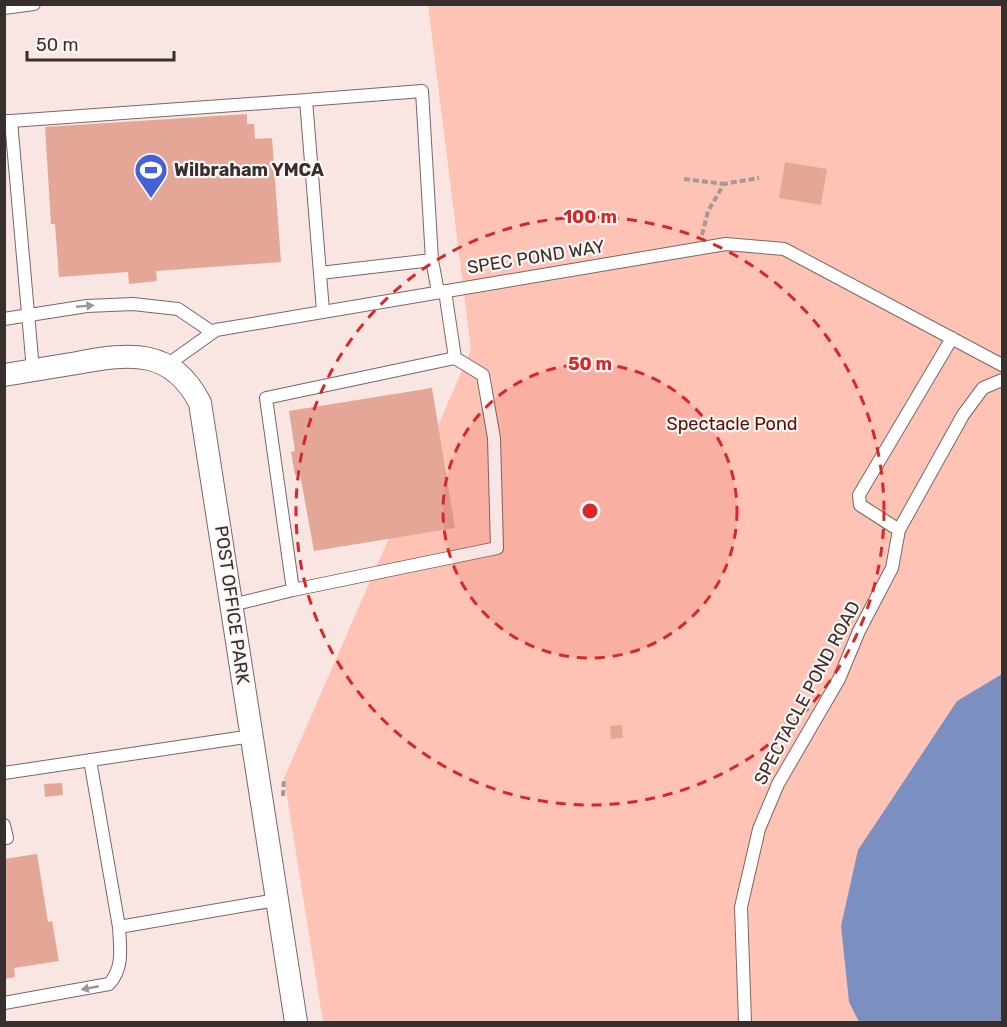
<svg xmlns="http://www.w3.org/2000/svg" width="1007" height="1027" viewBox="0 0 1007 1027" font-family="Rubik,sans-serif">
<rect width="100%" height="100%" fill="#f9e6e2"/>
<path fill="#fec3b4" d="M 428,5 L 1002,5 L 1002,674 L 957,701 L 877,821 L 861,1022 L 323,1022 L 284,778 L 471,350 Z"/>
<path fill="#7c8fc1" d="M 1002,674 L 1002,1022 L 859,1022 L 849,1002 L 841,926 L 858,850 L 957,701 Z"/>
<path fill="#e4a697" d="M 247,114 L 247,124 L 254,124 L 255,139 L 272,138 L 281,262 L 156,271 L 157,281 L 129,284 L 128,272 L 59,277 L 55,224 L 51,224 L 45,127 Z
M 785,162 L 827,169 L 821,205 L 779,198 Z
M 432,388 L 455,528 L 314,551 L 300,474 L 295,475 L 291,452 L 295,451 L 289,411 Z
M 622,725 L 623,738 L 611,739 L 610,726 Z
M 62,783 L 63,795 L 45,797 L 44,784 Z
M 37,854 L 48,922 L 52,921 L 59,961 L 14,968 L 15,977 L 4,979 L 4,859 Z"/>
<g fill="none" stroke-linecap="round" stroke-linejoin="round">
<defs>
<path id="lane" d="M 4,8 L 34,4
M 306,100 L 422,91 L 432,260
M 4,121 L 11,121 L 33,370
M 11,121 L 306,100 L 323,311
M 320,273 L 432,260 L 438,292
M 445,291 L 455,358 L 266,398 L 293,590 L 497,548 L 494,438 L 483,375 L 455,358
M 4,319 L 87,306 L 133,304 L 178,309 L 212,332
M 167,365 L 216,330 L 726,244 L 784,249 L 1002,365
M 899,530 L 860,505 L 859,495 L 952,338
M 232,605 L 293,590
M 90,760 L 119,927 L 276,900
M 4,773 L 252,736
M 4,825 L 7,838
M 4,1003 L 109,984 C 124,968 120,948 119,927
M 745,1022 L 741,907 L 759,829 L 778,784 L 839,679 L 859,631 L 892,568 L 899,530 L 963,415 L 983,388 L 1002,380"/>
<path id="street" d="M 4,375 C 29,371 53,367 77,363 C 130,353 172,348 200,403 L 296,1022"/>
</defs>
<use href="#lane" stroke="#786864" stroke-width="14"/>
<use href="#street" stroke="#786864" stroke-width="24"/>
<path stroke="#a69895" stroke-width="4" stroke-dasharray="6 3" stroke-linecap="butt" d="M 684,179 L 724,184
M 702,235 L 708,211 L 724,184 L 759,178
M 283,796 L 284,778"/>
<use href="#lane" stroke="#fff" stroke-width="12"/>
<use href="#street" stroke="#fff" stroke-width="22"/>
</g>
<defs><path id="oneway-solid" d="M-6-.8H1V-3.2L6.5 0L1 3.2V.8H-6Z" transform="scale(1.5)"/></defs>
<g fill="#9a9796">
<use href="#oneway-solid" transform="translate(85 306) rotate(-5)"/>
<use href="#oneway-solid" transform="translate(90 988) rotate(169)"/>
</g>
<circle cx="590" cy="511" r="147" fill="#d62828" fill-opacity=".12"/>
<g fill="none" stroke="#d62828" stroke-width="3" stroke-dasharray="10 8">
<circle cx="590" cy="511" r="147"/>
<circle cx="590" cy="511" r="294"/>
</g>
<defs>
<symbol id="stadium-pin" viewBox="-11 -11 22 30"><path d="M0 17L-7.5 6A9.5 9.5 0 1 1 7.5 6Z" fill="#4262d5" stroke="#fef6f4"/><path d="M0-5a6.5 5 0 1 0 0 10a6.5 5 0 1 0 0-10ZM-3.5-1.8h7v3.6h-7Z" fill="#fff"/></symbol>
</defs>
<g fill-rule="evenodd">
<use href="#stadium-pin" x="132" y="151" width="38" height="52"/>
</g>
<g text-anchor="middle" stroke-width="4.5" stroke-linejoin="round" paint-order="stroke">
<g font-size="18" font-weight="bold" fill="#362f2d" stroke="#fef6f4" text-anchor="start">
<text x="174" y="176">Wilbraham YMCA</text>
</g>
<g font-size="18" fill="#362f2d" stroke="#fef6f4">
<text transform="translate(536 257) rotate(-9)" y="6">SPEC POND WAY</text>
<text transform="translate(232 605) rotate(82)" y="6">POST OFFICE PARK</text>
<text transform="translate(807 693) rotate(-62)" y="6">SPECTACLE POND ROAD</text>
</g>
<g font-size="18" fill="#560e00" stroke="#fef6f4">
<text x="732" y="430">Spectacle Pond</text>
</g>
</g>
<circle cx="590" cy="511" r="9" fill="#d62828" stroke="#fef6f4" stroke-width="3"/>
<g font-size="18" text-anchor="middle" font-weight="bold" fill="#d62828" stroke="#fef6f4" stroke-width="4.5" stroke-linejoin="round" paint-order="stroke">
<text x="590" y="223">100 m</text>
<text x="590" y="370">50 m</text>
</g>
<rect width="1007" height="1027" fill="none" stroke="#362f2d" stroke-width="12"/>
<path d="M27 51v9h147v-9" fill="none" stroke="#362f2d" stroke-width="3"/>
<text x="36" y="51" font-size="18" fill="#362f2d" stroke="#fef6f4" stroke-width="4.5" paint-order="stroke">50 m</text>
</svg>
